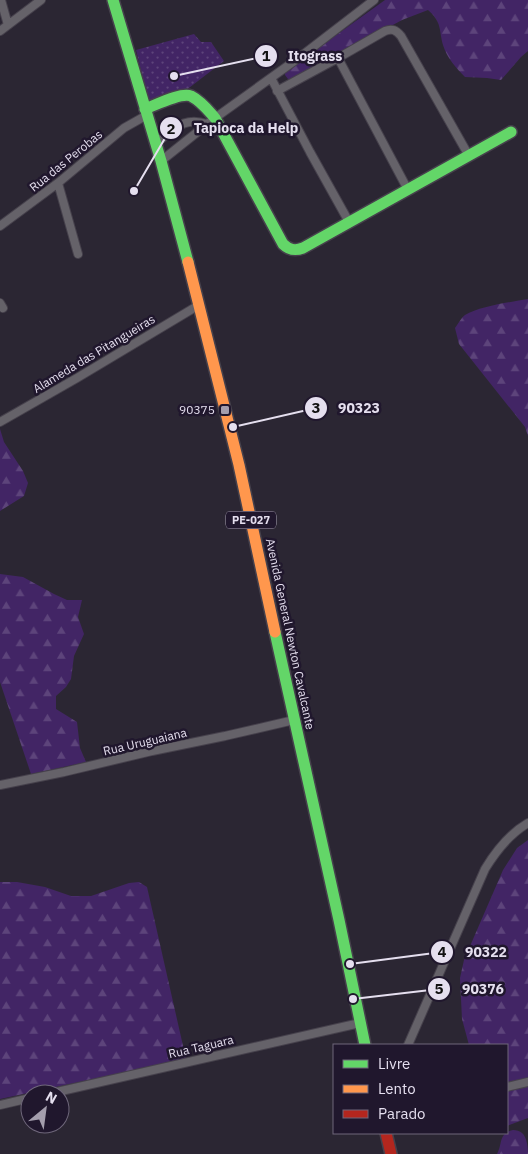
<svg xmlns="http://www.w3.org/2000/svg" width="528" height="1154" viewBox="0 0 528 1154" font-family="'IBM Plex Sans',sans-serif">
<defs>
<pattern id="grass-dots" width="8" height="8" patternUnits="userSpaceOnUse" patternTransform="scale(1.25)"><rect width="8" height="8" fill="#422565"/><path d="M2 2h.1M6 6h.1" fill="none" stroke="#5d447b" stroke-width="1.8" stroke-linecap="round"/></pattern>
<pattern id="forest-firs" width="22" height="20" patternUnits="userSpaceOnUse" patternTransform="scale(1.25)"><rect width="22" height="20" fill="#422565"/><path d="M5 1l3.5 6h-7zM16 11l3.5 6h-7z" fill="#5d447b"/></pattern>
</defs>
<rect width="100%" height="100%" fill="#2b2633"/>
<path fill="url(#grass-dots)" d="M 194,34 L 201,42 L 211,42 L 224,61 L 185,91 L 149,103 L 136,50 Z"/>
<path fill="url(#forest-firs)" d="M 385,0 L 528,0 L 528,51 L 521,57 L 501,80 L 487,78 L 465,77 C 456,68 447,58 443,45 C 439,30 442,22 428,10 L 402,20 L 290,81 L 288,79 L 285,75 L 285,72 Z
M 528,299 L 528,436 L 525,427 L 459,344 L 455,328 C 458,324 461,318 465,315 C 480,306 511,302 528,299 Z
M 0,429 L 4,442 L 23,471 L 28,483 L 24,496 L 0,511 Z
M 0,574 L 23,577 L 54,594 L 67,600 L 82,600 L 78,617 L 84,634 L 74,656 L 71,679 L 66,687 L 56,696 L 56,709 L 77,722 L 80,748 L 86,762 L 31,774 L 0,682 Z
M 528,840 L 528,1118 L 507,1126 L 507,1045 L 469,1045 L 462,1019 L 460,978 L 464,960 L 503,870 L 517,848 Z
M 0,882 L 17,882 L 45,887 L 71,896 L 91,896 L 129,883 L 139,882 L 147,887 L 186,1059 L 0,1099 Z
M 513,1130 C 516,1130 520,1131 522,1133 C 527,1137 528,1148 528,1154 L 497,1154 C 503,1143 498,1134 513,1130 Z"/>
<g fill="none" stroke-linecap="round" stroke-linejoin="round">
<defs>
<path id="street" d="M 1,0 L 8,25
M 0,31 L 41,0
M 338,58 L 408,190
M 271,78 L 310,152 L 349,222
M 277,91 L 338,58 L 385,31 C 392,28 396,30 401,36 L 469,156
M 156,143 C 174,130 183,116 207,124
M 161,161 L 215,118 L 300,57 L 374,0
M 58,183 L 78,254
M 0,226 L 58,183 L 124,128 L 147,115
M 0,303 L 3,308
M 0,422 L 77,378 L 199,305
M 0,785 L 64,772 L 152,751 L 225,736 L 294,720
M 408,1045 L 485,869 C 496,851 509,834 528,823
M 507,1087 L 528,1082
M 48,1094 L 360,1023
M 0,1105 L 30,1098"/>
<path id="fast" d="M 113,0 L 161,161 L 188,262
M 145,109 C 156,105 181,92 191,96 C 201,101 208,110 215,118 L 283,244 C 289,250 295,251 303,248 L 511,132
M 275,632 L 339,920 L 365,1045"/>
<path id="slow" d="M 188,262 L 239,465 L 275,632"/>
<path id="jam" d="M 386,1133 L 391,1154"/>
</defs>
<use href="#street" stroke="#46414c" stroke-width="10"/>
<use href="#fast" stroke="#46414c" stroke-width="14"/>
<use href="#slow" stroke="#46414c" stroke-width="14"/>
<use href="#jam" stroke="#46414c" stroke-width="14"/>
<use href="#street" stroke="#656269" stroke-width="8"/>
<use href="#fast" stroke="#63d668" stroke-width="11"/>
<use href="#slow" stroke="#ff974d" stroke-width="11"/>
<use href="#jam" stroke="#b3261e" stroke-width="11"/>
</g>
<rect fill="#a49ead" stroke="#20172d" stroke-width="2" x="220" y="405" width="10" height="10" rx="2.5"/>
<g text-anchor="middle" stroke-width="5" stroke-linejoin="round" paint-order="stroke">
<rect fill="#20172d" stroke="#aaa3b5" stroke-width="1" x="226" y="511.5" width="50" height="17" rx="4"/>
<g font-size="11" font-weight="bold" fill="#e5dfef">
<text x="251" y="524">PE-027</text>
</g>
<g font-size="12" fill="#e5dfef" stroke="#20172d">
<text transform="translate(66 161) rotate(-39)" y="4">Rua das Perobas</text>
<text transform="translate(94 354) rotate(-31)" y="4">Alameda das Pitangueiras</text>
<text transform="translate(290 634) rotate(78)" y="4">Avenida General Newton Cavalcante</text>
<text transform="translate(145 742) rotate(-13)" y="4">Rua Uruguaiana</text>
<text transform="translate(201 1047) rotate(-13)" y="4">Rua Taguara</text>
</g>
<g font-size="12" fill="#e5dfef" stroke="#20172d" text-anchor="end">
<text x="215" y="414">90375</text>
</g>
</g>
<path fill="none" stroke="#e5dfef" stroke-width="2" d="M174 76L266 56M134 191L171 128M233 427L316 408M350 964L442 952M353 999L439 989"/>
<g fill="#e5dfef" stroke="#20172d" stroke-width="2">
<circle cx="174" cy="76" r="5"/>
<circle cx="134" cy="191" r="5"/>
<circle cx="233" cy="427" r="5"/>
<circle cx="350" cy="964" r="5"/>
<circle cx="353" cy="999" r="5"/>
<circle cx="266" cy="56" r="12"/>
<circle cx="171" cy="128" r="12"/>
<circle cx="316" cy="408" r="12"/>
<circle cx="442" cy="952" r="12"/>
<circle cx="439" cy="989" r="12"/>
</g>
<g font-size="15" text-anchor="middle" font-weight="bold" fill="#111">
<text x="266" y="61">1</text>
<text x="171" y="134">2</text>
<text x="316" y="413">3</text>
<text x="442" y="957">4</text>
<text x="439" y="994">5</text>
</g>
<g font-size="14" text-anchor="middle" font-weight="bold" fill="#e5dfef" stroke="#20172d" stroke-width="5" stroke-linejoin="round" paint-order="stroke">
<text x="315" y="61">Itograss</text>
<text x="246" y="133">Tapioca da Help</text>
<text x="359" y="413">90323</text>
<text x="486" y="957">90322</text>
<text x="483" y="994">90376</text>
</g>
<rect x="333" y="1044" width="175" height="90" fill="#20172d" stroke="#6f677b"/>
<rect x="343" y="1060" width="25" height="8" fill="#63d668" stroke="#6f677b"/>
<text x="378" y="1069" font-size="15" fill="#e5dfef">Livre</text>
<rect x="343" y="1085" width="25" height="8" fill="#ff974d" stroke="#6f677b"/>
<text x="378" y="1094" font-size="15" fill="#e5dfef">Lento</text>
<rect x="343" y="1110" width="25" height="8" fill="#b3261e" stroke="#6f677b"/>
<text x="378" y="1119" font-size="15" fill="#e5dfef">Parado</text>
<g transform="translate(45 1109) rotate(29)"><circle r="24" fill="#20172d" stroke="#6f677b"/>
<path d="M0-4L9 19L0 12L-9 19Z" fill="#a49ead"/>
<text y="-8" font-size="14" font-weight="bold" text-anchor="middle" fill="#e5dfef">N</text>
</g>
</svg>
